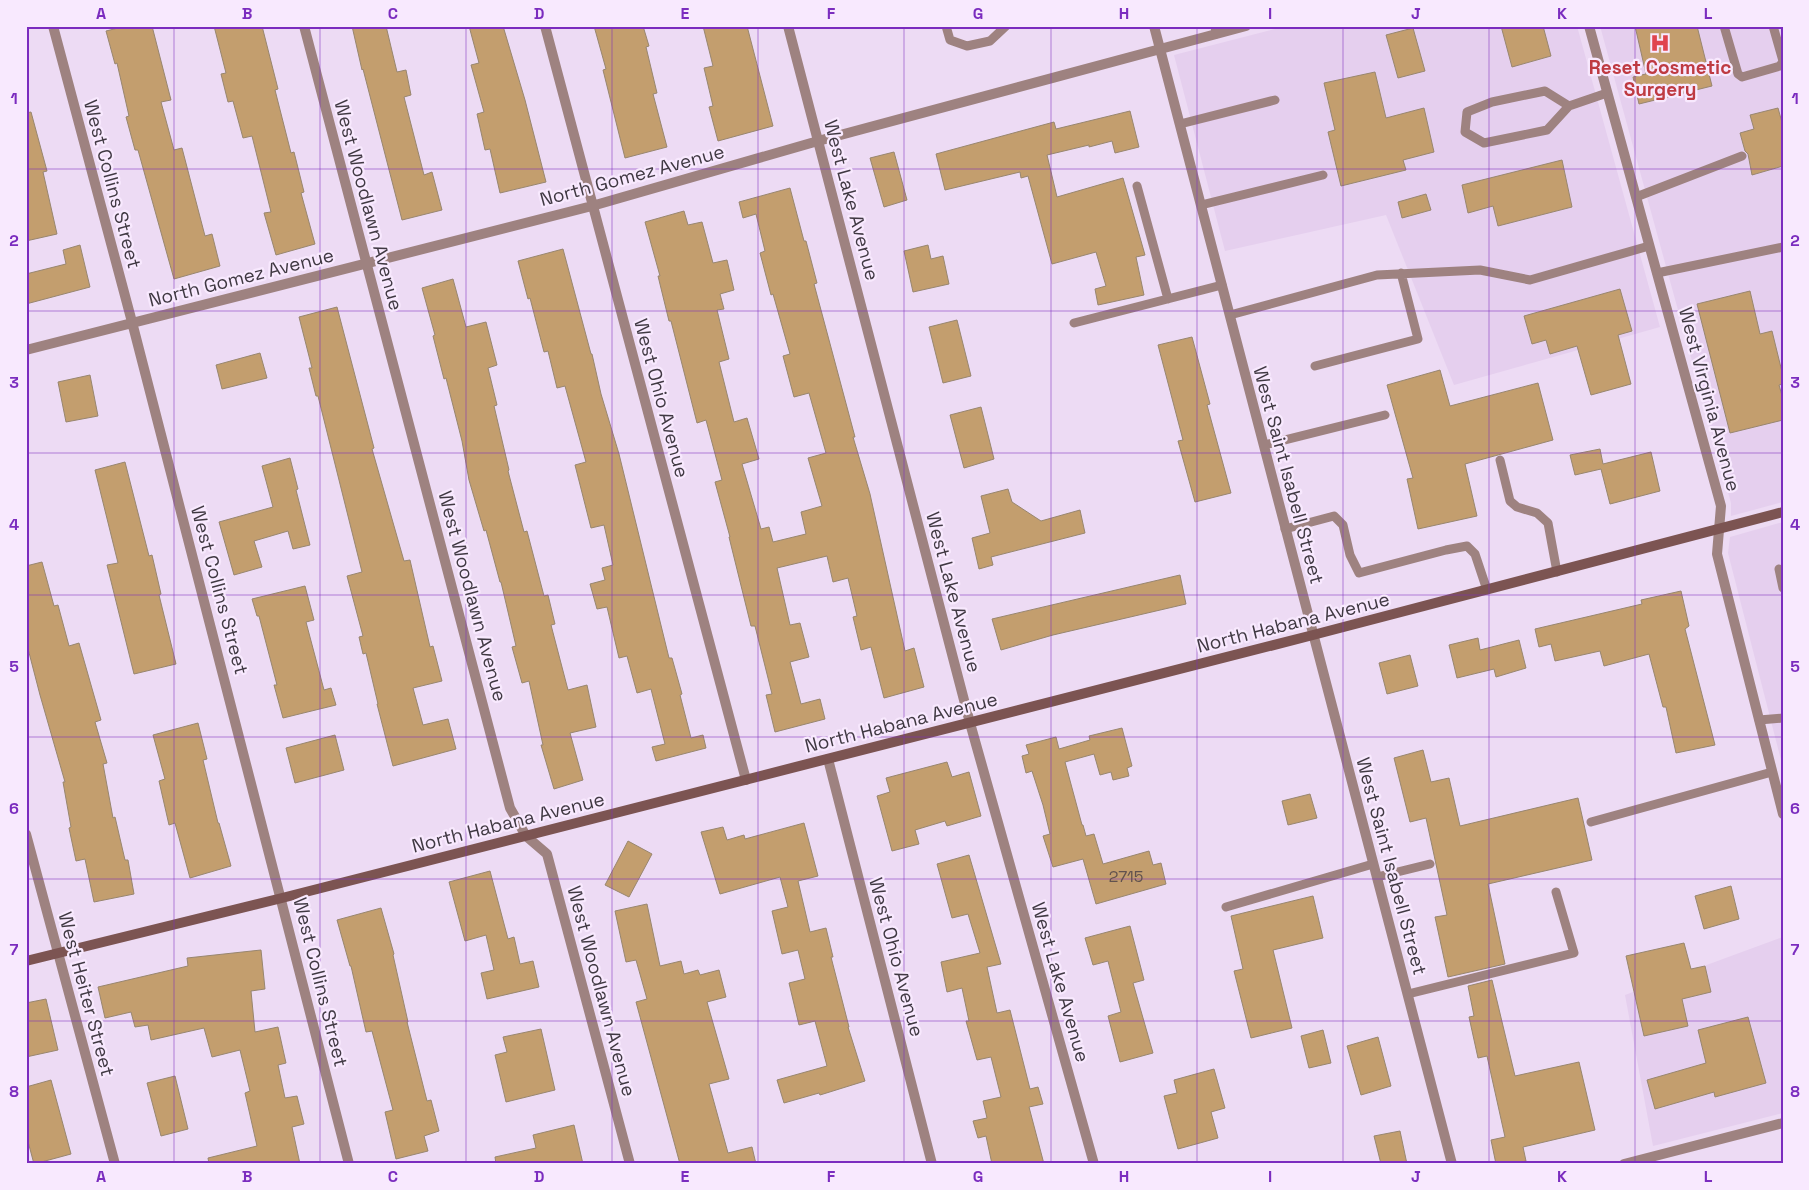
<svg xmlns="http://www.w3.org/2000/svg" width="1809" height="1190" viewBox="0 0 1809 1190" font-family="'Space Grotesk',sans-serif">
<rect width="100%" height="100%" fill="#eddbf4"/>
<path fill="#e5cfee" d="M 1287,26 L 1577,26 L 1660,327 L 1454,385 L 1386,215 L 1225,251 L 1174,55 Z
M 1600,26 L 1783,26 L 1783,502 L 1731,516 L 1731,503 Z
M 1783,522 L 1783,768 L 1728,553 L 1730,537 Z
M 1783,937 L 1783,1113 L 1653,1146 L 1625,995 Z"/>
<path fill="#c39e6e" stroke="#98866f" d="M 126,26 L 152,26 L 171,100 L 161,102 L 174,150 L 182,148 L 205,236 L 212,234 L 220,266 L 174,279 L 138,150 L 135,150 L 126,117 L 129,116 L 117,63 L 115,64 L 106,31 Z
M 214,26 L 262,26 L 278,89 L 275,90 L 291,153 L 294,152 L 304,192 L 301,193 L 315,244 L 276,255 L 264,213 L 271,212 L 252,136 L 243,138 L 233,101 L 228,102 L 221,74 L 226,73 Z
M 352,26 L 386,26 L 397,72 L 406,70 L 411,95 L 404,97 L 424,175 L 432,172 L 442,210 L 402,220 L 363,69 L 362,70 Z
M 469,26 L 503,26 L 525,100 L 546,182 L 500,193 L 490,149 L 485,150 L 477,114 L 484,112 L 471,65 L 479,63 Z
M 594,26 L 643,26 L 649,46 L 646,47 L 657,93 L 653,94 L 667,147 L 625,158 L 603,70 L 606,69 Z
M 703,26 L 747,26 L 773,126 L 718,141 L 709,107 L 713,106 L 704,68 L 713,66 Z
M 1501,26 L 1543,26 L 1551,56 L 1512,67 Z
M 1635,26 L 1697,26 L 1712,86 L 1639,104 L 1633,77 L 1646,74 Z
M 1413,28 L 1425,71 L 1398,78 L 1386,35 Z
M 1375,72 L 1386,118 L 1424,108 L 1434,152 L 1403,160 L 1406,170 L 1341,186 L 1328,132 L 1335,130 L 1324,83 Z
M 1778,108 L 1783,126 L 1783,166 L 1752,175 L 1748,154 L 1745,151 L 1740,133 L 1754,129 L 1750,115 Z
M 1130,111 L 1139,147 L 1115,153 L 1112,141 L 1089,147 L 1089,145 L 1047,155 L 1057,197 L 1123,178 L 1145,255 L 1136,257 L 1144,295 L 1098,305 L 1095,289 L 1106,286 L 1096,252 L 1052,264 L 1028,176 L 1021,178 L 1020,172 L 945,190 L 936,154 L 1054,122 L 1056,129 Z
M 31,112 L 47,171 L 43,172 L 57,234 L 26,241 L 26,113 Z
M 894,152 L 907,200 L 884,207 L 870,158 Z
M 1562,160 L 1572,207 L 1498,226 L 1493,206 L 1468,213 L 1462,185 Z
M 790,188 L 804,241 L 806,241 L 817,283 L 814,284 L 855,437 L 853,437 L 870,494 L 905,651 L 914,648 L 924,687 L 884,698 L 871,647 L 861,650 L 853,617 L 857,616 L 848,578 L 833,582 L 827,556 L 777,568 L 790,625 L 800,623 L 809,657 L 790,662 L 801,704 L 820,699 L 825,719 L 775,732 L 766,695 L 772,694 L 755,626 L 751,626 L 729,537 L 730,537 L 715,482 L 722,480 L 706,420 L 697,423 L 671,321 L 669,321 L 658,276 L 660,276 L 645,222 L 684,211 L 688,225 L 702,222 L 713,263 L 727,260 L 734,290 L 720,294 L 724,309 L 717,310 L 729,359 L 719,362 L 734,422 L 747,418 L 759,459 L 742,464 L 761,529 L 769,527 L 773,542 L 806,534 L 801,512 L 822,506 L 808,458 L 826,453 L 809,393 L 794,397 L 783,356 L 790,354 L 773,294 L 771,295 L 760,253 L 765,251 L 756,214 L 743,218 L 739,202 Z
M 1426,194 L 1431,210 L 1402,218 L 1398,202 Z
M 80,245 L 90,287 L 26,304 L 26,274 L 66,264 L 63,250 Z
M 928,245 L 931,259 L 943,256 L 949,284 L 913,292 L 904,251 Z
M 563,249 L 591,354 L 592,354 L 601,394 L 619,454 L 669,658 L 672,658 L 682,694 L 680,695 L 691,738 L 703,735 L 706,748 L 656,761 L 652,747 L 665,744 L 651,689 L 637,693 L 627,656 L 619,658 L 607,607 L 597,609 L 590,584 L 605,580 L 602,568 L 613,565 L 604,525 L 591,528 L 575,465 L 586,462 L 565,386 L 557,388 L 548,351 L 544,352 L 530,298 L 528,299 L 518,261 Z
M 453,279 L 466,327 L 486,322 L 497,365 L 488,368 L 497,405 L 494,406 L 509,470 L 508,471 L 524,532 L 527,531 L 544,596 L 548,595 L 555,624 L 551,625 L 568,690 L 587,685 L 596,727 L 570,733 L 583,780 L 554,789 L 541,745 L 543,745 L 529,681 L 522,683 L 512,647 L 516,646 L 501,582 L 500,582 L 486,530 L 484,531 L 469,480 L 462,441 L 446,378 L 444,379 L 433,336 L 435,335 L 422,288 Z
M 1620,289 L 1632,331 L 1618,335 L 1631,384 L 1591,395 L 1577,346 L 1550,354 L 1546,340 L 1532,344 L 1524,316 Z
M 1750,291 L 1760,334 L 1772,331 L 1783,376 L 1783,384 L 1779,385 L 1783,399 L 1783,420 L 1730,433 L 1697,304 Z
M 337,307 L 374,448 L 372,449 L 404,561 L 410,560 L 430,647 L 433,646 L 442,681 L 413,688 L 423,725 L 448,719 L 456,749 L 393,766 L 377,704 L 378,704 L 366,653 L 363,654 L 359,637 L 363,636 L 347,576 L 362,572 L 318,396 L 316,396 L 309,368 L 312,368 L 299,317 Z
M 957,320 L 971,376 L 943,383 L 929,327 Z
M 1192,337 L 1210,404 L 1207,405 L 1231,493 L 1195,502 L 1178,441 L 1183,440 L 1158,345 Z
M 260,353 L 267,378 L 222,389 L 216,365 Z
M 1440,370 L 1450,406 L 1538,383 L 1553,440 L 1465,464 L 1477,516 L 1418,529 L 1407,479 L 1413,478 L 1387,385 Z
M 90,375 L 98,416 L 66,422 L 58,382 Z
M 981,407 L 994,459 L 964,468 L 950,415 Z
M 1600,449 L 1603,464 L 1651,452 L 1660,491 L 1610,504 L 1601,469 L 1575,475 L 1570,455 Z
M 290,458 L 298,489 L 296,490 L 310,545 L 293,549 L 288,531 L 254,541 L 262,567 L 234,575 L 219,522 L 273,507 L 262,466 Z
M 125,462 L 149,556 L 152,555 L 161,594 L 159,595 L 176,664 L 134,674 L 107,565 L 118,563 L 95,470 Z
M 1008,489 L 1012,502 L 1041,521 L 1080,510 L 1085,533 L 991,557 L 993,565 L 979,569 L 972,538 L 990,533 L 981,496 Z
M 42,562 L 54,606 L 58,605 L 69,646 L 79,643 L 101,720 L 95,722 L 107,763 L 103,764 L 113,818 L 115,817 L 125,860 L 128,860 L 134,894 L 94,902 L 85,859 L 76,861 L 69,828 L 71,827 L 63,782 L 65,782 L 40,695 L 26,641 L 26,566 Z
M 1180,575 L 1186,604 L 1053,635 L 1001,650 L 992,619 Z
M 305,586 L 314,620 L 306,622 L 324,690 L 331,688 L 336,705 L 283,718 L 274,685 L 277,685 L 259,616 L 257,616 L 252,599 Z
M 1681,591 L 1689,626 L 1685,629 L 1715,745 L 1676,753 L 1666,707 L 1663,707 L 1649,654 L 1604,666 L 1600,651 L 1555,661 L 1551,644 L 1539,647 L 1535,629 L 1642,604 L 1641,600 Z
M 1478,638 L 1480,650 L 1519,640 L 1526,668 L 1496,677 L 1494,669 L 1457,678 L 1449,645 Z
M 1410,655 L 1418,686 L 1387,694 L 1379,663 Z
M 198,723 L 207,759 L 203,760 L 218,823 L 219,823 L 231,866 L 190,878 L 175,823 L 169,825 L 159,781 L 165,779 L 153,735 Z
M 1122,728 L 1132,766 L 1127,768 L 1129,776 L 1113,780 L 1111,772 L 1100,775 L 1094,754 L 1065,762 L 1082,825 L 1083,825 L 1086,836 L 1094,834 L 1103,864 L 1149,851 L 1153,865 L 1161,863 L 1166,884 L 1096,904 L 1083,859 L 1053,867 L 1043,836 L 1050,834 L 1043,805 L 1032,771 L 1026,773 L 1022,756 L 1029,754 L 1026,745 L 1056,737 L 1059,749 L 1090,740 L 1089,736 Z
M 335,735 L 344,770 L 295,783 L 286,748 Z
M 1423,750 L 1431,782 L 1449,778 L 1460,826 L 1578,798 L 1592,860 L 1488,884 L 1505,964 L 1448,977 L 1435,917 L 1447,915 L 1426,818 L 1410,822 L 1394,758 Z
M 947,762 L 952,777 L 969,772 L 981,816 L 947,826 L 945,821 L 915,830 L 919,844 L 892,851 L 877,796 L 890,792 L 886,778 Z
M 1310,794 L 1317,818 L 1288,825 L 1282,801 Z
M 804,823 L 818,876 L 798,881 L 810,932 L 826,928 L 833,957 L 831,957 L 849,1027 L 848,1027 L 865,1081 L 820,1095 L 819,1093 L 784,1103 L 777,1080 L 827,1066 L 815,1021 L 799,1025 L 789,983 L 805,979 L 798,950 L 782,954 L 772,911 L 788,907 L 780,877 L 720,894 L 701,832 L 723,827 L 727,840 L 744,835 L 745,839 Z
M 628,841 L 652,854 L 629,897 L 605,885 Z
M 969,855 L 1001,964 L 987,967 L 997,1013 L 1010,1010 L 1030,1089 L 1038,1087 L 1043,1104 L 1029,1107 L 1044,1164 L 992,1164 L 986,1136 L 978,1138 L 973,1121 L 987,1118 L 983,1101 L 1001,1097 L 991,1057 L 977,1060 L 966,1021 L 969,1021 L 962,988 L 947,992 L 941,962 L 980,953 L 968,914 L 952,918 L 937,864 Z
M 490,871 L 508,939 L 514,937 L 520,964 L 533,961 L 539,987 L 487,999 L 481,973 L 494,970 L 486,935 L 465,941 L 449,882 Z
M 1731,886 L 1739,919 L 1704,929 L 1695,896 Z
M 1313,896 L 1323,938 L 1273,950 L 1292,1028 L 1251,1038 L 1234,971 L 1243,969 L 1231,916 Z
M 647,904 L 660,966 L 681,961 L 684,974 L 698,970 L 700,975 L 719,970 L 726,997 L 707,1002 L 729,1079 L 709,1084 L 728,1153 L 752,1147 L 756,1164 L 680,1164 L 636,1002 L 647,999 L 636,960 L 626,962 L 615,911 Z
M 381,908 L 394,954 L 393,955 L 408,1022 L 407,1022 L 427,1101 L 431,1100 L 439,1131 L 424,1136 L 428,1151 L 396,1159 L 385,1112 L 393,1110 L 372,1031 L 366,1032 L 351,966 L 350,966 L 337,920 Z
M 1130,926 L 1144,980 L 1133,983 L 1153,1053 L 1120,1062 L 1108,1016 L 1121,1012 L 1108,961 L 1093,965 L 1085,938 Z
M 1684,943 L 1691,969 L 1705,966 L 1711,992 L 1682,999 L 1688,1026 L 1644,1036 L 1626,956 Z
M 261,950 L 265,989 L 251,991 L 255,1032 L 278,1027 L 286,1063 L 278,1065 L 285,1098 L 297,1096 L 304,1124 L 292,1127 L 300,1164 L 209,1164 L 208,1158 L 257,1146 L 245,1093 L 250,1091 L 240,1050 L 212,1057 L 204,1028 L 151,1040 L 148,1025 L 135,1027 L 131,1012 L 105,1018 L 98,987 L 188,966 L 187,958 Z
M 1492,980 L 1515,1076 L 1579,1062 L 1595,1130 L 1523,1147 L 1526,1161 L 1512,1164 L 1496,1164 L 1491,1140 L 1505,1137 L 1487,1056 L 1478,1058 L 1469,1017 L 1474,1016 L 1468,986 Z
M 46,999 L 58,1050 L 26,1057 L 26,1003 Z
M 1748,1017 L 1766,1083 L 1715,1097 L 1714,1092 L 1655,1109 L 1647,1080 L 1706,1063 L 1698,1030 Z
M 541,1029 L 555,1090 L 506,1102 L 495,1055 L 507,1052 L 503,1037 Z
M 1323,1030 L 1331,1063 L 1309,1068 L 1301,1036 Z
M 1378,1037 L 1391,1086 L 1361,1095 L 1347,1046 Z
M 1214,1069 L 1225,1108 L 1211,1112 L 1218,1138 L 1178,1149 L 1164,1096 L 1177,1093 L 1174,1080 Z
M 175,1076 L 188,1129 L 161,1136 L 147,1083 Z
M 51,1080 L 71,1154 L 34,1164 L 26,1134 L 26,1087 Z
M 574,1125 L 583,1164 L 496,1164 L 495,1157 L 536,1148 L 533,1135 Z
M 1400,1131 L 1407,1164 L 1381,1164 L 1374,1136 Z"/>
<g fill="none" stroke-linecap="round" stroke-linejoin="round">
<path stroke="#9e8280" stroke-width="9" d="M 946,26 L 950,40 L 967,46 L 990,41 L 1006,26
M 1215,26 L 1216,34
M 1724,26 L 1738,74 L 1742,77 L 1780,66 L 1783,61 L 1773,26
M 1569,106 L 1545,91 L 1492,102 L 1467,112 L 1465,132 L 1484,143 L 1547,130 L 1569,106 L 1607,93
M 1180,124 L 1275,100
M 1137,186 L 1168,299
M 1636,197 L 1742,156
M 1201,205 L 1323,175
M 1657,273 L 1783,247
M 1230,315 L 1377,275 L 1480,270 L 1530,280 L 1649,246
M 1074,323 L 1222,285
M 1315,366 L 1418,339 L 1401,273
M 1264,445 L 1385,415
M 1500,460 L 1510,501 L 1517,507 L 1537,513 L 1548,523 L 1557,572
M 1285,529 L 1334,516 L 1343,525 L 1350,555 L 1359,573 L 1446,550 L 1467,546 L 1475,554 L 1487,590
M 1779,569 L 1783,588
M 1759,720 L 1783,718
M 1591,822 L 1772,772
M 1377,877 L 1430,864
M 1226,907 L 1373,864
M 1408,994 L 1574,953 L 1556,892"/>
<path stroke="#9e8280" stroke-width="10" d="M 53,26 L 132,322 L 349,1164
M 304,26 L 510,808 L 526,836 L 547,854 L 630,1164
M 545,26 L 746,780
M 788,26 L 970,723 L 1094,1164
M 1154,26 L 1452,1164
M 1589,26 L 1721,506 L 1717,554 L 1783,814
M 26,350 L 592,206 L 818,141 L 1246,26
M 828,759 L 932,1164
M 26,834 L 115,1164
M 1624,1164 L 1783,1123"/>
<path stroke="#7c5452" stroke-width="10" d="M 26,961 L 282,898 L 1313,635 L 1783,512"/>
</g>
<path fill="none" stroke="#7b2cbf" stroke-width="1" stroke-opacity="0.55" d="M 174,26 L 174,1164M 320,26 L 320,1164M 466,26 L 466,1164M 612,26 L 612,1164M 758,26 L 758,1164M 904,26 L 904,1164M 1051,26 L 1051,1164M 1197,26 L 1197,1164M 1343,26 L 1343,1164M 1489,26 L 1489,1164M 1635,26 L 1635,1164M 26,169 L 1783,169M 26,311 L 1783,311M 26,453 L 1783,453M 26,595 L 1783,595M 26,737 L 1783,737M 26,879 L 1783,879M 26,1021 L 1783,1021"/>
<defs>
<symbol id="hospital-bare" viewBox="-9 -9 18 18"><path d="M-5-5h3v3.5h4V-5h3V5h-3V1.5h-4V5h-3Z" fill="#e0444e" stroke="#f8e9fe" stroke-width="2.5" paint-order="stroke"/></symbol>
</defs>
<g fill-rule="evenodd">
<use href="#hospital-bare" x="1646" y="29" width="28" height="28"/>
</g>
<g text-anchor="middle" stroke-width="4.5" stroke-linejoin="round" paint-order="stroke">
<g font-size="16" fill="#61524e">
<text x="1126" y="882">2715</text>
</g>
<g font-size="19" font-weight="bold" fill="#be3a42" stroke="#f8e9fe">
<text x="1660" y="74">Reset Cosmetic<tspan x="1660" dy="22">Surgery</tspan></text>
</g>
<g font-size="19" fill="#403943" stroke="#f8e9fe">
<text transform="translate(632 175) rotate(-15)" y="7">North Gomez Avenue</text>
<text transform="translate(113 184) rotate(75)" y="7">West Collins Street</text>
<text transform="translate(852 200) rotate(75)" y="7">West Lake Avenue</text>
<text transform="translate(369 205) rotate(75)" y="7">West Woodlawn Avenue</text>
<text transform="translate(241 277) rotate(-14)" y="7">North Gomez Avenue</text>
<text transform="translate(662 398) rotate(75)" y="7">West Ohio Avenue</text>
<text transform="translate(1710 399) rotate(75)" y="7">West Virginia Avenue</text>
<text transform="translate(1289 475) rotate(75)" y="7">West Saint Isabell Street</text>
<text transform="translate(220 590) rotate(75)" y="7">West Collins Street</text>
<text transform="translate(954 592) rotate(75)" y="7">West Lake Avenue</text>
<text transform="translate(473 596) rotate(75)" y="7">West Woodlawn Avenue</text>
<text transform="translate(1293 622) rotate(-14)" y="7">North Habana Avenue</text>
<text transform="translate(901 722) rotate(-14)" y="7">North Habana Avenue</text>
<text transform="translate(508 822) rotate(-14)" y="7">North Habana Avenue</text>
<text transform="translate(1392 866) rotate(75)" y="7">West Saint Isabell Street</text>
<text transform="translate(897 957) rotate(75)" y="7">West Ohio Avenue</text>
<text transform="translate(321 982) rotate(76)" y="7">West Collins Street</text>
<text transform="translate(1061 982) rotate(74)" y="7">West Lake Avenue</text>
<text transform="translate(602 991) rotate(75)" y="7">West Woodlawn Avenue</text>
<text transform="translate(87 994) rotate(75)" y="7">West Heiter Street</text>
</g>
</g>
<rect width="1809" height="1190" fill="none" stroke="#f8e9fe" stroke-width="55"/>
<rect x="28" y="28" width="1754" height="1134" fill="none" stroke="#7b2cbf" stroke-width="2"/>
<g font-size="16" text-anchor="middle" font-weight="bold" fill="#7b2cbf">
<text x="101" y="19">A</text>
<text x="247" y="19">B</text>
<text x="393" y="19">C</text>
<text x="539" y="19">D</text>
<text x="685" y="19">E</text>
<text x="831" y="19">F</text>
<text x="978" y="19">G</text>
<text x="1124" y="19">H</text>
<text x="1270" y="19">I</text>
<text x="1416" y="19">J</text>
<text x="1562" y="19">K</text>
<text x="1708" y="19">L</text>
<text x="14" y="104">1</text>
<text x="1795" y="104">1</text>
<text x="14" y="246">2</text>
<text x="1795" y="246">2</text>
<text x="14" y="388">3</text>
<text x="1795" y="388">3</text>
<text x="14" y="530">4</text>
<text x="1795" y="530">4</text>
<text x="14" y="672">5</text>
<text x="1795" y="672">5</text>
<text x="14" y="814">6</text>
<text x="1795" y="814">6</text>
<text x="14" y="955">7</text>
<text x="1795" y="955">7</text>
<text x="14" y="1097">8</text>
<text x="1795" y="1097">8</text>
<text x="101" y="1182">A</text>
<text x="247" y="1182">B</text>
<text x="393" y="1182">C</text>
<text x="539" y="1182">D</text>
<text x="685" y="1182">E</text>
<text x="831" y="1182">F</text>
<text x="978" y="1182">G</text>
<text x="1124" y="1182">H</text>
<text x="1270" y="1182">I</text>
<text x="1416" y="1182">J</text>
<text x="1562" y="1182">K</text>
<text x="1708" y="1182">L</text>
</g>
</svg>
